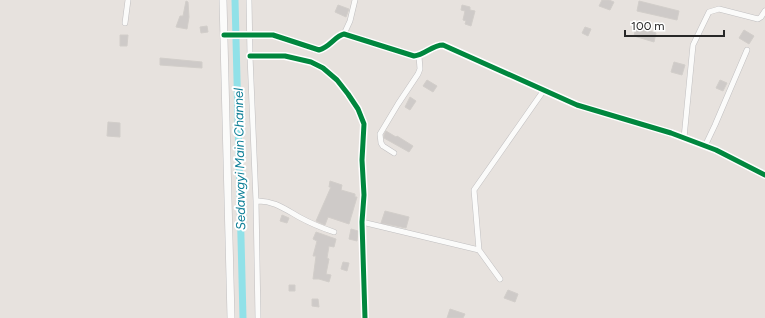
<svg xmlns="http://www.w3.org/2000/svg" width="765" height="318" viewBox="0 0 765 318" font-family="Figtree,sans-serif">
<rect width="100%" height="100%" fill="#e7e2de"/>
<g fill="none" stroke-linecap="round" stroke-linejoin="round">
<path stroke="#91e1e8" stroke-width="7" d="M 235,0 L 243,318"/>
</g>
<path fill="#cecac8" stroke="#d2ceca" d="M 602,0 L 609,0 L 614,2 L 610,10 L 599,6 Z
M 186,1 L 188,2 L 189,17 L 187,29 L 176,27 L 180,16 L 183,16 Z
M 639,1 L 679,11 L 677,20 L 637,11 Z
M 338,5 L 349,9 L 346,17 L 335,12 Z
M 462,5 L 470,7 L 470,10 L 475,11 L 471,26 L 465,24 L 466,21 L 463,20 L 465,11 L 461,10 Z
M 207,26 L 208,32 L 201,33 L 200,27 Z
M 585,27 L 591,29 L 588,36 L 582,33 Z
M 636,27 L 656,33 L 654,42 L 634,36 Z
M 744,30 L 754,36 L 749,44 L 739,38 Z
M 120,35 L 128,35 L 127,46 L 120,46 Z
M 160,58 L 202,62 L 202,68 L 160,65 Z
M 674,62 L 685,65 L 682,75 L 671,72 Z
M 427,80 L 437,86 L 433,92 L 423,86 Z
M 720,80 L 727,83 L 723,91 L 716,88 Z
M 410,97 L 416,101 L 410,110 L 405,107 Z
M 108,122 L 120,123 L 120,137 L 107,136 Z
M 386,131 L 396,137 L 397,136 L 413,146 L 409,152 L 384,138 L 384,135 Z
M 330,181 L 342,185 L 341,190 L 355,194 L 355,197 L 357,197 L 349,224 L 328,217 L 325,225 L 316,221 L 331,187 L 329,187 Z
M 385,211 L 409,217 L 406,228 L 381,223 Z
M 282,215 L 289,218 L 287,223 L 280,221 Z
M 351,229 L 358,231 L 357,241 L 349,239 Z
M 316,232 L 336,239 L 334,247 L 329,246 L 327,258 L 329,259 L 326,274 L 331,275 L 329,282 L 319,279 L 313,279 L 316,256 L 313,256 L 317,241 L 313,239 Z
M 343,262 L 349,263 L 347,271 L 341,269 Z
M 289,285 L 295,285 L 295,291 L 289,291 Z
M 508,290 L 518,294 L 515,302 L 504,298 Z
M 312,299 L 318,299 L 319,307 L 312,306 Z
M 450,309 L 465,314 L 463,318 L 447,318 Z"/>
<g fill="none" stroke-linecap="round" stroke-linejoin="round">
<defs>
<path id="minor" d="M 249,0 L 250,56 L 256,201 L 258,318
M 125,23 L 128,0
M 344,34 L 350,21 L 355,0
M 224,35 L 273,35 L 319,50 C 330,47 335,36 344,34 L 414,56 C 425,55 432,45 443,45 L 577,105 L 671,133 L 716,150 L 765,175
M 250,56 L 285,56 L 311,62 L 323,68 L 337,80 L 348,94 L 358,109 L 364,124 L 362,160 L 364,195 L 362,222 L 365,318
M 684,138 L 693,45 L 709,12 L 719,9 L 758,19 L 761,17 L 765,11
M 705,146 L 715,125 L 747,50
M 394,153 L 383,146 L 381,143 L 380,134 L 398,104 L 418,74 L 420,69 L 419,56
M 256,201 C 273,200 285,209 299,217 C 310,223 322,228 334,232
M 362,222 L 479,250 L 474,190 L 544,90
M 479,250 L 500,279"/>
<path id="tertiary" d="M 223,0 L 231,318"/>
</defs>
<use href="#minor" stroke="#c0bfc0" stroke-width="6"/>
<use href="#tertiary" stroke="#c0bfc0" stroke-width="8"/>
<use href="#minor" stroke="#fbfbfa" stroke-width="5"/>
<use href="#tertiary" stroke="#fbfbfa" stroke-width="7"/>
<defs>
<path id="cycleway" d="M 224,35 L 273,35 L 319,50 C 330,47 335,36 344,34 L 414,56 C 425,55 432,45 443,45 L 577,105 L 671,133 L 716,150 L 765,175
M 250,56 L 285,56 L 311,62 L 323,68 L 337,80 L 348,94 L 358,109 L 364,124 L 362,160 L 364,195 L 362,222 L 365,318"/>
</defs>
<use href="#cycleway" stroke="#fff" stroke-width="8"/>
<use href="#cycleway" stroke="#00873e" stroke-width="5"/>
</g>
<g text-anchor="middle" stroke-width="4" stroke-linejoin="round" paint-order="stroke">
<g font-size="13" font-style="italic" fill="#0e7f97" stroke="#fff">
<text transform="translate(239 159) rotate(-91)" y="5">Sedawgyi Main Channel</text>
</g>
</g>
<path d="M625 30v6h99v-6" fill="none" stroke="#282828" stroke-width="2"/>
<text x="631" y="30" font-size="12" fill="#282828" stroke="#ffffff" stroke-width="3" paint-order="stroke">100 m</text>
</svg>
